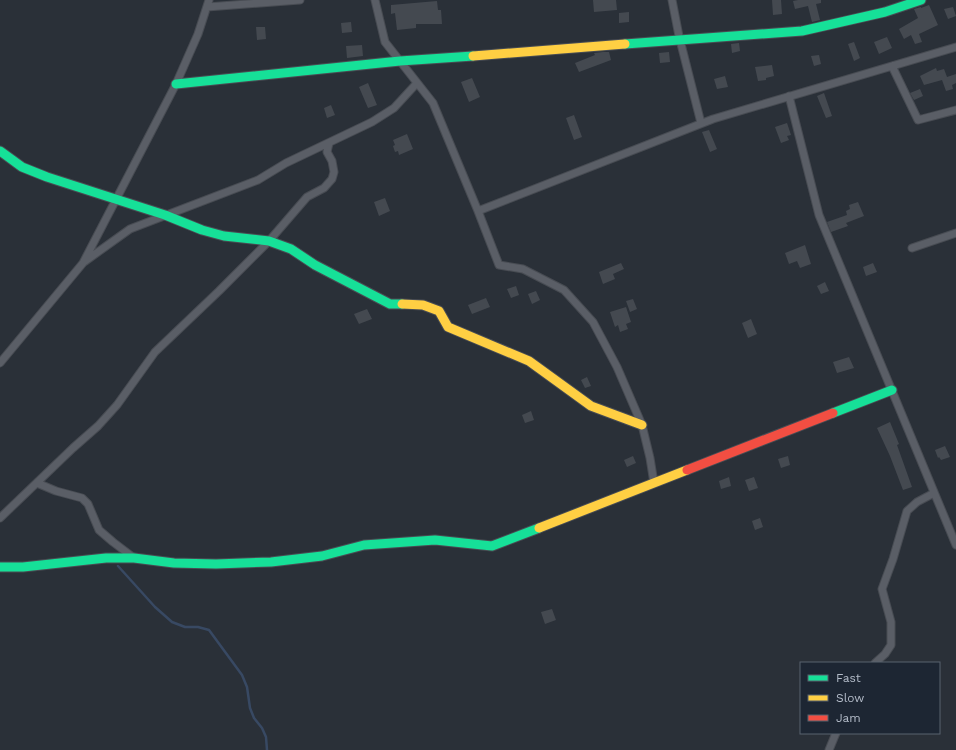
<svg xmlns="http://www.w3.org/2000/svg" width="956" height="750" viewBox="0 0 956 750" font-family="'Work Sans',sans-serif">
<rect width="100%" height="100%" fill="#2a3038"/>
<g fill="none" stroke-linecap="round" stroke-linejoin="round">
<path stroke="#384963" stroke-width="2.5" d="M 118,566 L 155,607 L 172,622 L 185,627 L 198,627 L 209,630 L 242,675 L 247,687 L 250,708 L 254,718 L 262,728 L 266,737 L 267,750"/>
</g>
<path fill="#444950" d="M 593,0 L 616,0 L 617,10 L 594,12 Z
M 772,0 L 781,0 L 782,14 L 773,15 Z
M 798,0 L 821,0 L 821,3 L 816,4 L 820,20 L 812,22 L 808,6 L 795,9 L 793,1 Z
M 437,1 L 438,10 L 441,10 L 442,24 L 416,24 L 416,28 L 397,30 L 395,13 L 391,14 L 391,5 Z
M 929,5 L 938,25 L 919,34 L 922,42 L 915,44 L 911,35 L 904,39 L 899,29 L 918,18 L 914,9 L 921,7 L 921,8 Z
M 953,7 L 956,16 L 948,19 L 944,9 Z
M 629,12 L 629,22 L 619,23 L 619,13 Z
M 351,22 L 352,32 L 342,33 L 341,23 Z
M 256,27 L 265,27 L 266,39 L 257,40 Z
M 887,37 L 892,48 L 879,54 L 874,42 Z
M 854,42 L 860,58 L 854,61 L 848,44 Z
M 739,43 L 740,51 L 732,53 L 731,44 Z
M 362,45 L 363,56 L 347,58 L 346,46 Z
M 603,52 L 609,52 L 611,60 L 579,72 L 575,63 L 595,55 L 594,53 Z
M 669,52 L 670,62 L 660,63 L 659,53 Z
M 819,55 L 821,64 L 814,66 L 811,56 Z
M 772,65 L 774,76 L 766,78 L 766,80 L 758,81 L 755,67 Z
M 936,68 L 937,71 L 944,69 L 947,77 L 956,74 L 956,83 L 952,85 L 953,89 L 946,91 L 942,80 L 924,85 L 920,76 Z
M 725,76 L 728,87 L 717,89 L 714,79 Z
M 472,78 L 480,97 L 469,102 L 461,82 Z
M 368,83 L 377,105 L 368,108 L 359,87 Z
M 920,89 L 923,96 L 914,100 L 910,93 Z
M 824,93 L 832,116 L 826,118 L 817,96 Z
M 331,105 L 335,115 L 327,118 L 324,108 Z
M 574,115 L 582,137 L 574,140 L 566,118 Z
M 787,123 L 791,135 L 787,136 L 789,140 L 781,143 L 775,127 Z
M 709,130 L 717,149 L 710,152 L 702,132 Z
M 407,134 L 413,149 L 399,155 L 398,151 L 395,152 L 393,146 L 395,145 L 393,140 Z
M 385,198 L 390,211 L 379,216 L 374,202 Z
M 858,202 L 864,216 L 846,223 L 848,226 L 831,232 L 827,222 L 847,215 L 846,211 L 850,209 L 849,205 Z
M 805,245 L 811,264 L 800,268 L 797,261 L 789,264 L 785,253 Z
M 621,263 L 624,269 L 613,274 L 615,279 L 603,284 L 599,272 Z
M 873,263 L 877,272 L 866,276 L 863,267 Z
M 825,282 L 829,291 L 821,294 L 817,286 Z
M 516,286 L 519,295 L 511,298 L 507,289 Z
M 536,291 L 540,300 L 532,304 L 528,294 Z
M 486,298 L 490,307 L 472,314 L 468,305 Z
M 633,299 L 637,309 L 630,312 L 626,301 Z
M 626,307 L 631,322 L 626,324 L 628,329 L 620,332 L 618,325 L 615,327 L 610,312 Z
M 367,309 L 372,319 L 359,324 L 354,314 Z
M 751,319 L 757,334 L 748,338 L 742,323 Z
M 849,357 L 854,368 L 837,373 L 833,362 Z
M 587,377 L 591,386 L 585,388 L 581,380 Z
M 531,411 L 534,420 L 525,423 L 522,415 Z
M 890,422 L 899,444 L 897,445 L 912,487 L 903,490 L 890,456 L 877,428 Z
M 945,446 L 950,457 L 941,460 L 939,457 L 938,458 L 935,450 Z
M 633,456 L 636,463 L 627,467 L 624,460 Z
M 788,456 L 790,465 L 781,468 L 778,459 Z
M 729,477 L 731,486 L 721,489 L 719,481 Z
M 754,477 L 758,488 L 749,491 L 745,480 Z
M 760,518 L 763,527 L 755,530 L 752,521 Z
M 552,609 L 556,620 L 545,624 L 541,612 Z"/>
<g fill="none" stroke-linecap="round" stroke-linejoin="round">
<defs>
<path id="street" d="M 375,0 L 385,42 L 433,103 L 478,211 L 499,265 L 523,269 L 564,290 L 593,322 L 617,367 L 642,425 L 650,458 L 654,483
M 672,0 L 679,36 L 701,123
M 207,7 L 300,0
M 892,66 L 918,120 L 956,110
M 789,96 L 819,215 L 956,545
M 478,211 L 713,119 L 956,47
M 912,248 L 956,233
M 84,262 L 130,229 L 258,180 L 286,163 L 372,122 L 394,108 L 417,83
M 0,363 L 83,263 L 176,84 L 198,34 L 209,0
M 37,483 L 56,491 L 82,498 L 88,504 L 99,530 L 113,542 L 134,558
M 0,518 L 73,448 L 98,426 L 117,405 L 155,352 L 219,291 L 269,241 L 307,197 L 324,188 L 332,179 L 334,172 L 332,161 L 327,152 L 329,143
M 875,663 L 885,654 L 891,645 L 891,622 L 882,589 L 893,559 L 907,511 L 917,502 L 934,493
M 829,750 L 836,733"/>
<path id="fast" d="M 625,44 L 802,31 L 885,12 L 921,0
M 176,84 L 400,61 L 473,56
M 0,151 L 22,167 L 47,177 L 165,215 L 202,230 L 224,236 L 269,241 L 291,249 L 315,265 L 390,304 L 402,304
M 833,413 L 892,390
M 0,567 L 23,567 L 106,558 L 134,558 L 174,563 L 216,564 L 271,562 L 322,556 L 364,545 L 435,540 L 492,546 L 539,528"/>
<path id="slow" d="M 473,56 L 625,44
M 402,304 L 423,305 L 439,311 L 448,327 L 529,361 L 591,406 L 642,425
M 539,528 L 687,470"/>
<path id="jam" d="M 687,470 L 833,413"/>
</defs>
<use href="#street" stroke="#484c53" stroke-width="9"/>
<use href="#fast" stroke="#484c53" stroke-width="11"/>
<use href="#slow" stroke="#484c53" stroke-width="11"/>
<use href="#jam" stroke="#484c53" stroke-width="11"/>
<use href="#street" stroke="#5a5e66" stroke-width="7"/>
<use href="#fast" stroke="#16e098" stroke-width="9"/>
<use href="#slow" stroke="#ffcf43" stroke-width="9"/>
<use href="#jam" stroke="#f24e42" stroke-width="9"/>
</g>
<rect x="800" y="662" width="140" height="72" fill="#1d2633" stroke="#59626f"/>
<rect x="808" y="675" width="20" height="6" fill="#16e098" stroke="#59626f"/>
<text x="836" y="682" font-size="12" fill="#b4bcc9">Fast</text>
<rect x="808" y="695" width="20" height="6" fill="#ffcf43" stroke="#59626f"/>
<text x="836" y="702" font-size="12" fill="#b4bcc9">Slow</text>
<rect x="808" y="715" width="20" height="6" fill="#f24e42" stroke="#59626f"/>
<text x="836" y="722" font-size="12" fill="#b4bcc9">Jam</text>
</svg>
